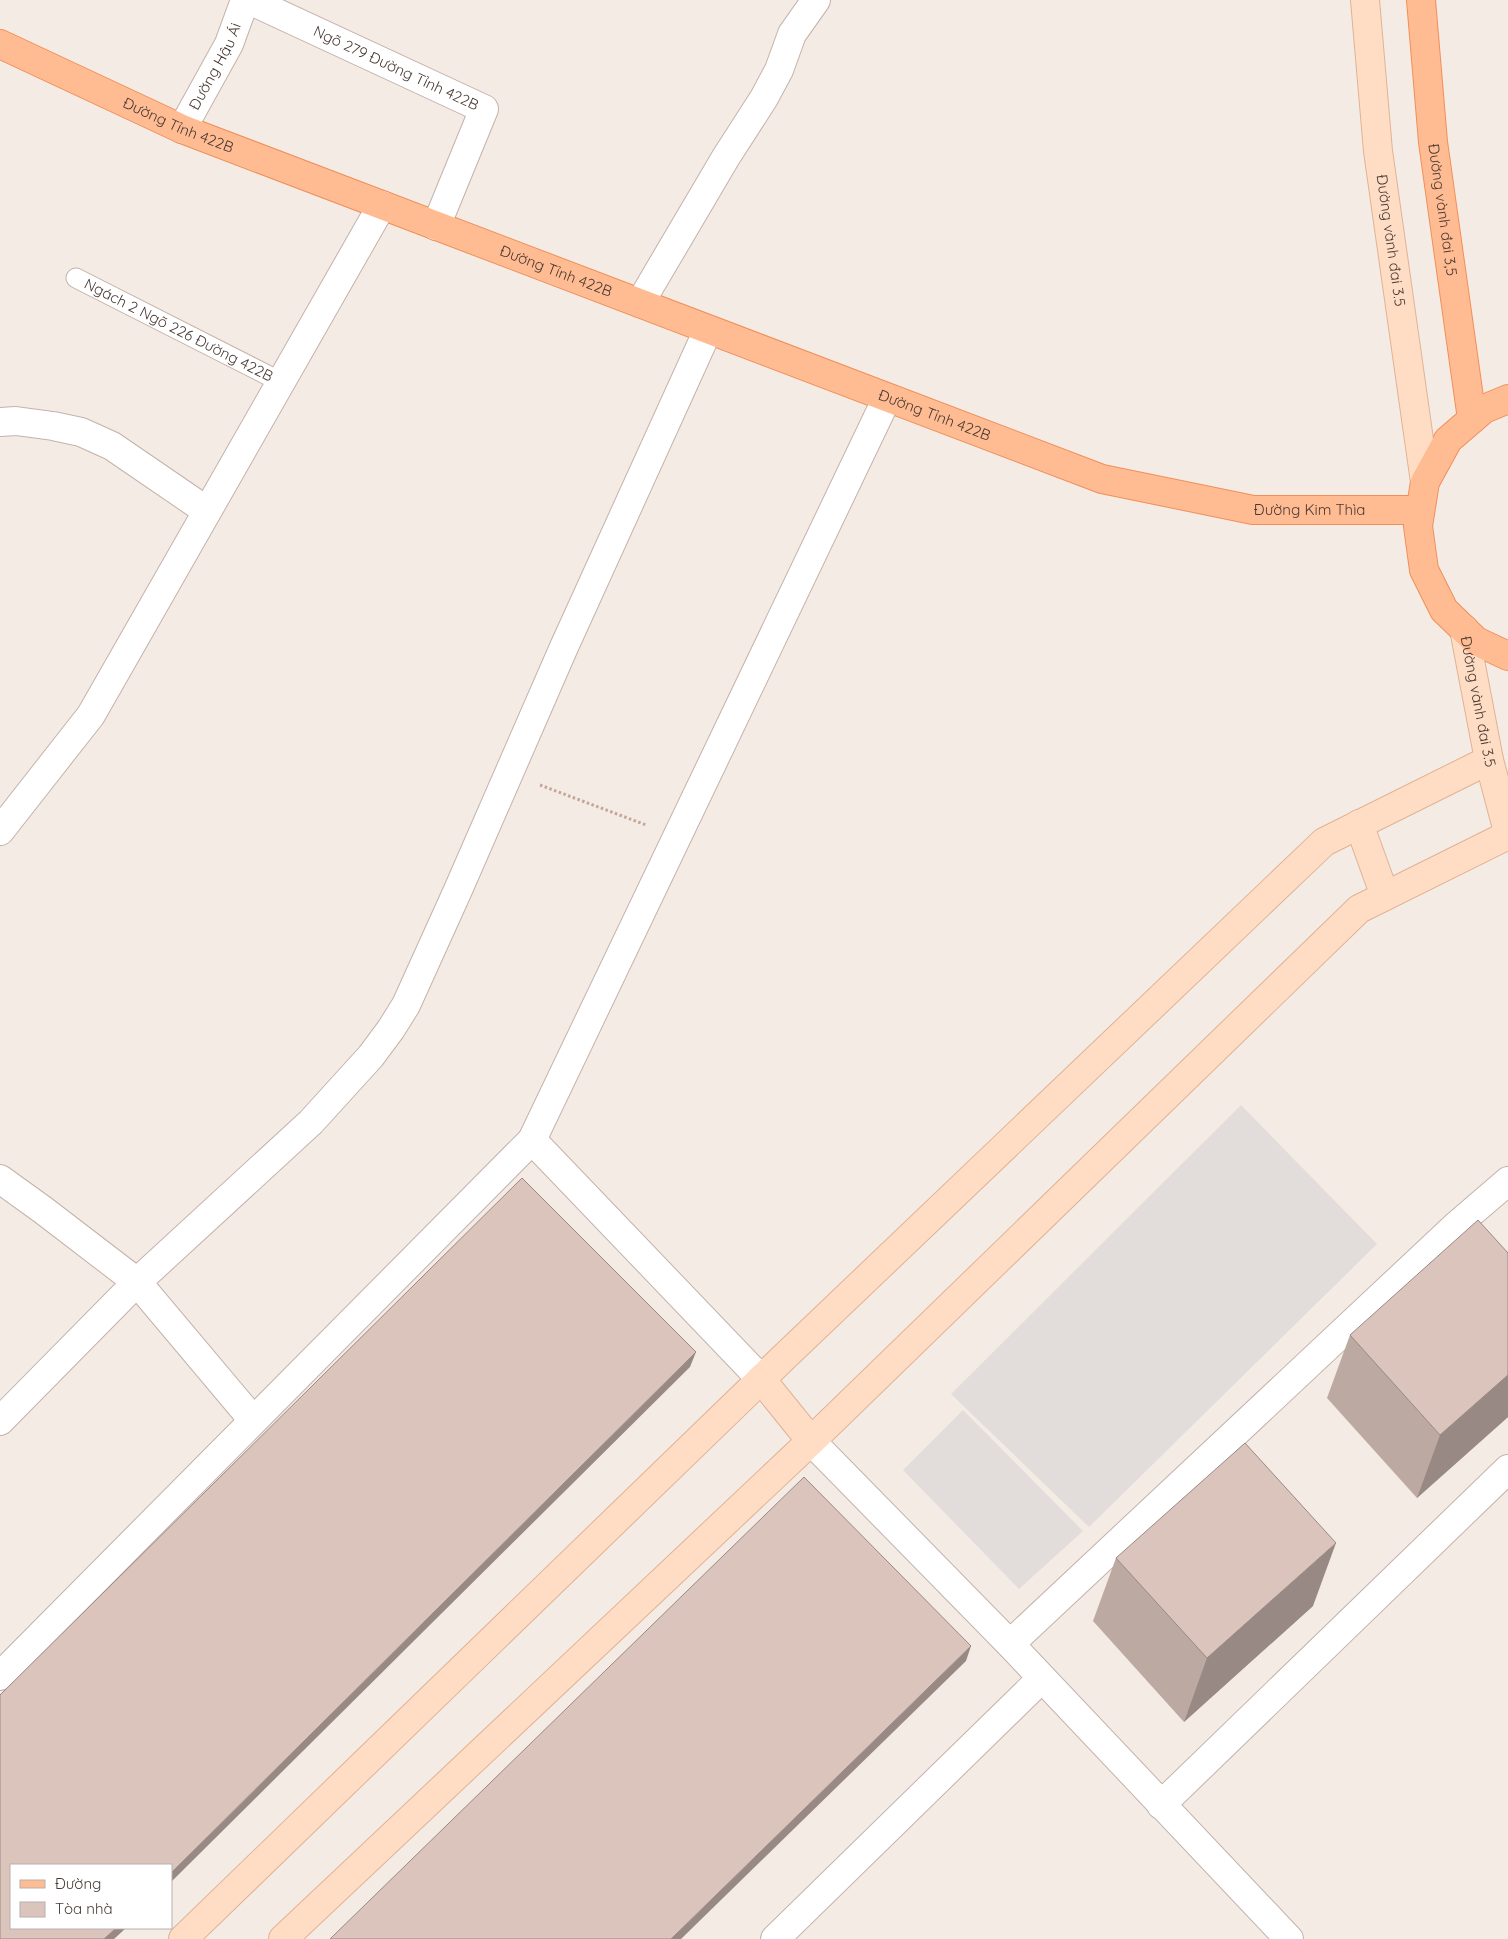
<svg xmlns="http://www.w3.org/2000/svg" width="1508" height="1939" viewBox="0 0 1508 1939" font-family="Quicksand,sans-serif">
<rect width="100%" height="100%" fill="#f4ebe5"/>
<path fill="#e2dddb" d="M 1241,1105 L 1377,1244 L 1089,1527 L 951,1394 Z
M 963,1410 L 1083,1531 L 1019,1589 L 903,1470 Z"/>
<g fill="none" stroke-linecap="round" stroke-linejoin="round">
<defs>
<g id="service">
<path id="s1" d="M 76,278 L 281,382"/>
</g>
<g id="minor">
<path id="s2" d="M 249,0 L 484,109 L 436,226"/>
<path id="s3" d="M 182,129 L 229,44 L 245,0"/>
<path d="M 640,303 L 726,157 L 764,98 L 779,70 L 792,34 L 816,0"/>
<path d="M 0,422 L 16,421 L 53,426 L 81,432 L 112,446 L 207,511"/>
<path d="M 0,831 L 91,715 L 382,205"/>
<path d="M 532,1140 L 761,1379"/>
<path d="M 0,1179 L 43,1210 L 137,1282 L 253,1420"/>
<path d="M 0,1421 L 137,1282 L 311,1122 L 371,1056 L 391,1029 L 406,1005 L 458,890 L 564,647 L 708,330"/>
<path d="M 811,1441 L 1010,1644 L 1289,1939"/>
<path d="M 1010,1644 L 1458,1224 L 1508,1181"/>
<path d="M 0,1676 L 532,1140 L 887,398"/>
<path d="M 1161,1805 L 1508,1469"/>
<path d="M 775,1939 L 1042,1678"/>
</g>
<g id="secondary">
<path id="s4" d="M 1365,0 L 1378,151 L 1425,482"/>
<path id="s5" d="M 1464,629 L 1489,760 L 1508,832"/>
<path d="M 1359,824 L 1385,896"/>
<path d="M 761,1379 L 811,1441"/>
<path d="M 183,1939 L 780,1361 L 1324,842 L 1489,760"/>
<path d="M 283,1939 L 811,1441 L 1359,909 L 1508,835"/>
</g>
<g id="primary">
<path id="s6" d="M 1421,0 L 1433,142 L 1472,419"/>
<path id="s7" d="M 0,44 L 182,129 L 1102,479 L 1253,510 L 1420,510"/>
<path d="M 1508,399 L 1484,409 L 1448,440 L 1425,482 L 1418,526 L 1424,570 L 1444,610 L 1476,641 L 1508,656"/>
</g>
</defs>
<use href="#service" stroke="#c4b2aa" stroke-width="21"/>
<use href="#minor" stroke="#c4b2aa" stroke-width="30"/>
<use href="#secondary" stroke="#e0b294" stroke-width="30"/>
<use href="#primary" stroke="#f08f58" stroke-width="30"/>
<path stroke="#c4a596" stroke-width="3" stroke-dasharray="2.5 2.5" stroke-linecap="butt" d="M 540,785 L 646,825"/>
<use href="#service" stroke="#fff" stroke-width="19"/>
<use href="#minor" stroke="#fff" stroke-width="28"/>
<use href="#secondary" stroke="#ffddc4" stroke-width="28"/>
<use href="#primary" stroke="#ffbc93" stroke-width="28"/>
</g>
<path fill="#bba9a2" d="M 1508,1253 L 1508,1417 L 1417,1498 L 1327,1398 L 1350,1335 Z
M 1116,1558 L 1313,1606 L 1184,1722 L 1093,1621 Z"/>
<path fill="#998984" d="M 696,1352 L 690,1367 L 171,1882 L 171,1873 Z
M 1508,1375 L 1508,1417 L 1417,1498 L 1440,1435 Z
M 1336,1543 L 1313,1606 L 1184,1722 L 1207,1658 Z
M 971,1646 L 966,1661 L 681,1939 L 671,1939 Z
M 116,1928 L 126,1928 L 114,1939 L 104,1939 Z"/>
<path fill="#dac4bc" stroke="#998984" d="M 522,1178 L 696,1352 L 171,1873 L 171,1865 L 11,1865 L 11,1928 L 116,1928 L 104,1939 L 0,1939 L 0,1695 Z
M 1478,1220 L 1508,1253 L 1508,1375 L 1440,1435 L 1350,1335 Z
M 1245,1443 L 1336,1543 L 1207,1658 L 1116,1558 Z
M 804,1477 L 971,1646 L 671,1939 L 330,1939 Z"/>
<g text-anchor="middle" stroke-width="5" stroke-linejoin="round" paint-order="stroke">
<g font-size="15" fill="#483934" stroke="#fff">
<text dy="5" stroke="none"><textPath href="#s3" startOffset="71">Đường Hậu Ái</textPath></text>
<text dy="5" stroke="none"><textPath href="#s2" startOffset="162">Ngõ 279 Đường Tỉnh 422B</textPath></text>
<text dy="5" stroke="none"><textPath href="#s7" startOffset="196">Đường Tỉnh 422B</textPath></text>
<text dy="5" stroke="none"><textPath href="#s6" startOffset="211">Đường vành đai 3,5</textPath></text>
<text dy="5" stroke="none"><textPath href="#s4" startOffset="242">Đường vành đai 3.5</textPath></text>
<text dy="5" stroke="none"><textPath href="#s7" startOffset="601">Đường Tỉnh 422B</textPath></text>
<text dy="5" stroke="none"><textPath href="#s1" startOffset="115">Ngách 2 Ngõ 226 Đường 422B</textPath></text>
<text dy="5" stroke="none"><textPath href="#s7" startOffset="1006">Đường Tỉnh 422B</textPath></text>
<text dy="5" stroke="none"><textPath href="#s7" startOffset="1396">Đường Kim Thìa</textPath></text>
<text dy="5" stroke="none"><textPath href="#s5" startOffset="74">Đường vành đai 3.5</textPath></text>
</g>
</g>
<rect x="10" y="1864" width="162" height="65" fill="#ffffff" stroke="#b6b0ae"/>
<rect x="20" y="1880" width="25" height="8" fill="#ffbc93" stroke="#b6b0ae"/>
<text x="55" y="1889" font-size="15" fill="#483934">Đường</text>
<rect x="20" y="1902" width="25" height="15" fill="#dac4bc" stroke="#b6b0ae"/>
<text x="55" y="1914" font-size="15" fill="#483934">Tòa nhà</text>
</svg>
